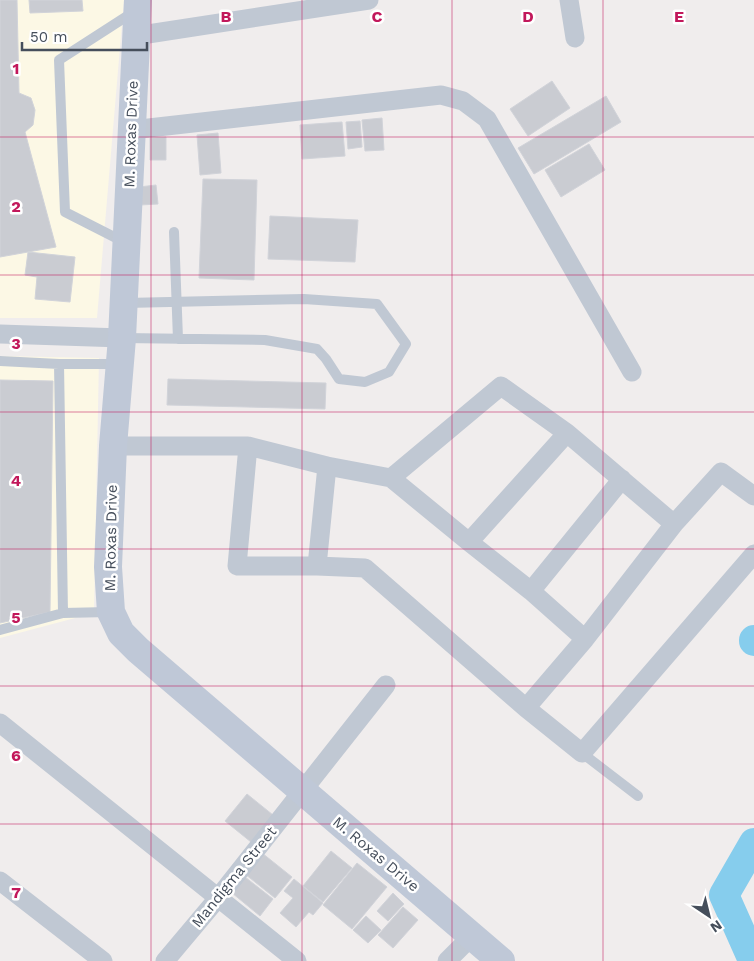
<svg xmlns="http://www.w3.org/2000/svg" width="754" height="961" viewBox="0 0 754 961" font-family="'Work Sans',sans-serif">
<rect width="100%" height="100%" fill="#f0eded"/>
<path fill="#fcf8e5" d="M 0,0 L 124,0 L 97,318 L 0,318 Z
M 0,356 L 99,358 L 94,613 L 0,638 Z"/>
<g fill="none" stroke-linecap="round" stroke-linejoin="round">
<path stroke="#86cded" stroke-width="30" d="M 754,640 L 754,641
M 754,843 L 724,895 L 752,958 L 754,959"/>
</g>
<path fill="#caccd2" stroke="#d1d3d9" d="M 0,0 L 17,0 L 19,93 L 31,98 L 35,110 L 33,125 L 25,132 L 56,247 L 0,257 Z
M 29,0 L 82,0 L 83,11 L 30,13 Z
M 552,81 L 570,108 L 528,136 L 510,109 Z
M 606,96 L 621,122 L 534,174 L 518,148 Z
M 382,118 L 384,150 L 365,151 L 362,120 Z
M 360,121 L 362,147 L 348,149 L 346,122 Z
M 342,122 L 345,156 L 302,159 L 300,125 Z
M 218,133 L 221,173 L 200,175 L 197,135 Z
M 166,137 L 166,160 L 150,160 L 150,138 Z
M 589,144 L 605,170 L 561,197 L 545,170 Z
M 203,179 L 257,180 L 254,280 L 199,278 Z
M 156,185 L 158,204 L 140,205 L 139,187 Z
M 270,216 L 358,220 L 355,262 L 268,259 Z
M 28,252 L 75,257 L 70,302 L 35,299 L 37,277 L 25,275 Z
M 168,379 L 326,383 L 325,409 L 167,405 Z
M 0,380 L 53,381 L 50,612 L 0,623 Z
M 247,794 L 273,815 L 251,842 L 225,821 Z
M 331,851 L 352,868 L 323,902 L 303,886 Z
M 262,853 L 292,877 L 275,898 L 245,874 Z
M 357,863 L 387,887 L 352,929 L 323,905 Z
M 245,877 L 273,899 L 260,916 L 232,893 Z
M 294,879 L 323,903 L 313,915 L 309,912 L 296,927 L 280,913 L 293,898 L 284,891 Z
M 393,893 L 404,904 L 388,921 L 377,911 Z
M 403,907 L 418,920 L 393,948 L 378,935 Z
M 366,916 L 381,930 L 368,943 L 353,930 Z"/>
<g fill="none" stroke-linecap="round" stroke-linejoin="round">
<path stroke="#c0c8d3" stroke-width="10" d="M 174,232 L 178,339
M 124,242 L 65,212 L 59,60 L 135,11
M 123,338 L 265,340 L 317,349 L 326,359 L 339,379 L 365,382 L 389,372 L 406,344 L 377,304 L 304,299 L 126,303
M 0,361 L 59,364 L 119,364
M 59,364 L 63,613
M 0,630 L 63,613 L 109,612
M 582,753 L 638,796"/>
<path stroke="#c0c8d3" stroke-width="19" d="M 569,0 L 575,38
M 135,36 L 369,0
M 131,130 L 441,95 L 463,101 L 487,119 L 632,372
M 0,334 L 122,338
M 113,446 L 248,446 L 237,566 L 317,566 L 327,466 L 248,446
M 327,466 L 391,478 L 501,386 L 567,433 L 674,524
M 391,478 L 469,542 L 531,591
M 469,542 L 567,433
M 317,566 L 365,568 L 526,708 L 582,753 L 754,554
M 585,639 L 531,591 L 622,479
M 526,708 L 585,639 L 674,524 L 721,472 L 754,496
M 0,723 L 297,961
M 0,881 L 103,961
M 165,961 L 218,898 L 386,685
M 447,961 L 472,936"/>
<path stroke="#bfc8d7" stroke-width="28" d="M 138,0 L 122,338 L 113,446 L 108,567 L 111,612 L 121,633 L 138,650 L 501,961"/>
</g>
<path fill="none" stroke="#c2185b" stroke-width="1" stroke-opacity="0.55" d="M 151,0 L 151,961M 302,0 L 302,961M 452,0 L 452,961M 603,0 L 603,961M 0,137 L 754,137M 0,275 L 754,275M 0,412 L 754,412M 0,549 L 754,549M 0,686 L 754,686M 0,824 L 754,824"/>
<g text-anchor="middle" stroke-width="5" stroke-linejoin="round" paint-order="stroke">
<g font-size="15" fill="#454e5b" stroke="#fff">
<text transform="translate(131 134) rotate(-88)" y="5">M. Roxas Drive</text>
<text transform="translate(111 538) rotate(-89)" y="5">M. Roxas Drive</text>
<text transform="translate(376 854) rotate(40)" y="5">M. Roxas Drive</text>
<text transform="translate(234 877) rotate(-51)" y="5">Mandigma Street</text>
</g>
</g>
<g font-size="16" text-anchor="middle" font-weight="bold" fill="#c2185b" stroke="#fff" stroke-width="5" stroke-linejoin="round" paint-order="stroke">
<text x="226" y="22">B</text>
<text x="377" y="22">C</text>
<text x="528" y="22">D</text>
<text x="679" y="22">E</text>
<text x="16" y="74">1</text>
<text x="16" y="212">2</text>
<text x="16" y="349">3</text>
<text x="16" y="486">4</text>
<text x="16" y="623">5</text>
<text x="16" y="761">6</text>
<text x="16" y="898">7</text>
</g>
<g transform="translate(709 916) rotate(145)" stroke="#ffffff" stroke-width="4" paint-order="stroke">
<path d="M0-4L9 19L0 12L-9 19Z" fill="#454e5b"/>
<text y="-8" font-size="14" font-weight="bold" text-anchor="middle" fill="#454e5b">N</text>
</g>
<path d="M22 42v8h125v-8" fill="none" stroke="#454e5b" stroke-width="2.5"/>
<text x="30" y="42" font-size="15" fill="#454e5b" stroke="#ffffff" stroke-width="4" paint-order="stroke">50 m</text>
</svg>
